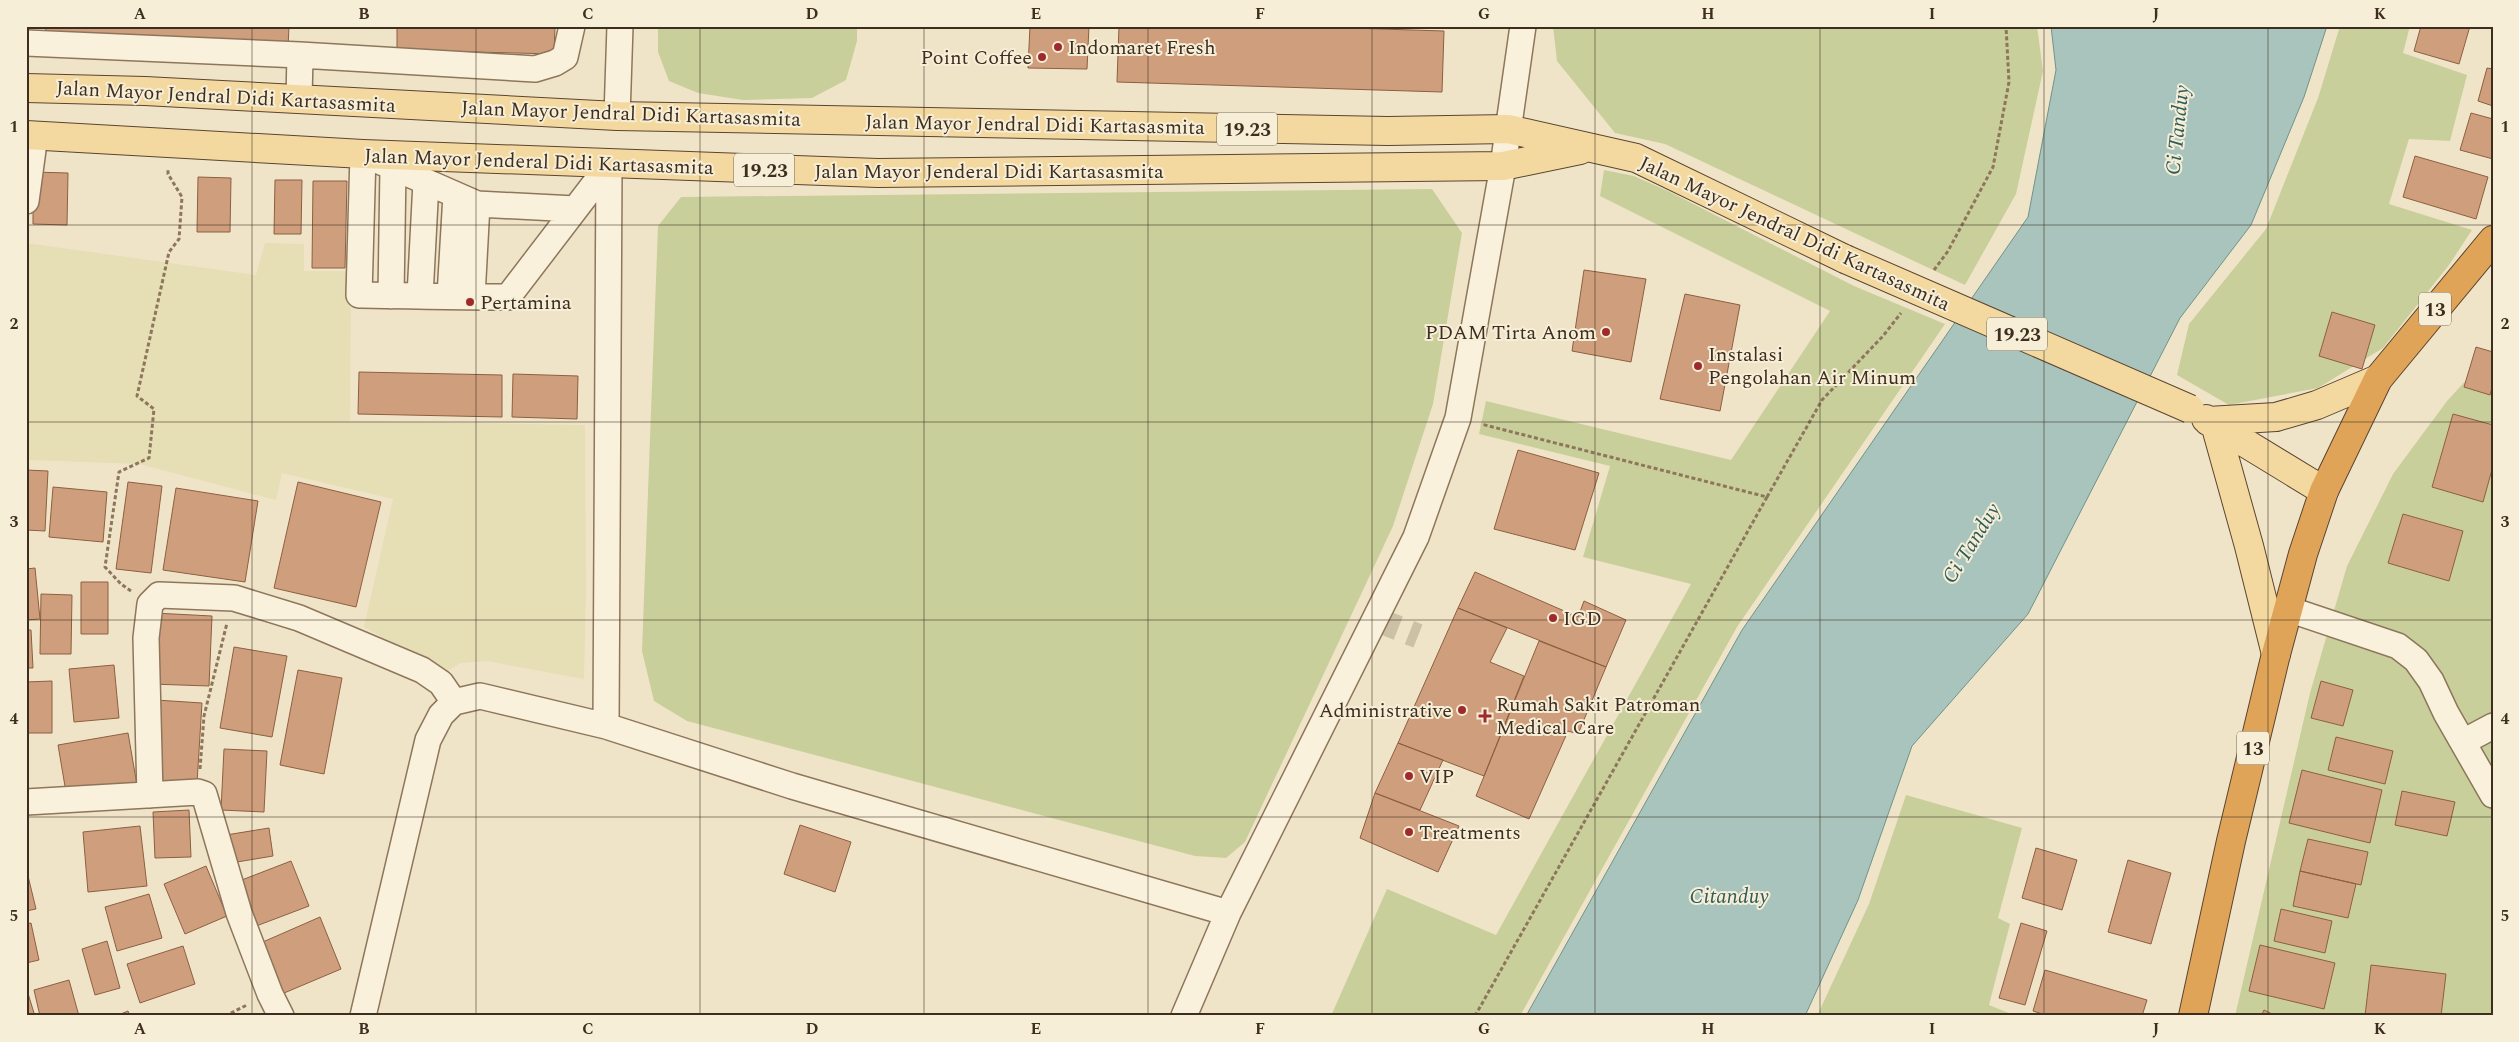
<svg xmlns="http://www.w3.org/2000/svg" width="2519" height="1042" viewBox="0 0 2519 1042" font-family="Spectral,serif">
<rect width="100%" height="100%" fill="#f0e4c8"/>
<path fill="#e6deb5" d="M 26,243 L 256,275 L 265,243 L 304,244 L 304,271 L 351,271 L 350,421 L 585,425 L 586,590 L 584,679 L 487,661 L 460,663 L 445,673 L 364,627 L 393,499 L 282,473 L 276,500 L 139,464 L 26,460 Z"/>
<path fill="#c9cf9b" d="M 658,26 L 857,26 L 857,41 L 846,80 L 812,98 L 743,100 L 698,93 L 669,81 L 658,52 Z
M 1553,26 L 2037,26 L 2043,71 L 2016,194 L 1965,285 L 1665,144 L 1615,133 L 1557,61 Z
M 2340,26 L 2410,26 L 2403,53 L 2467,75 L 2450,141 L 2409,139 L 2389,204 L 2472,230 L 2449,265 L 2383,348 L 2318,388 L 2229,405 L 2177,375 L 2189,324 L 2266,229 L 2318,98 Z
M 1604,170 L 1634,176 L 1670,192 L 1854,286 L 1945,324 L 1737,627 L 1520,1016 L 1331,1016 L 1387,889 L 1496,935 L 1691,584 L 1583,557 L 1610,466 L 1479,434 L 1486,401 L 1731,460 L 1830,311 L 1600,196 Z
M 1432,189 L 1462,233 L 1433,404 L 1393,526 L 1245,842 L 1226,858 L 1195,856 L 687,721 L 654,701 L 642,651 L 658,226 L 681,197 Z
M 2493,351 L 2493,1016 L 2235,1016 L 2310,693 L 2347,566 L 2393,474 L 2447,401 Z
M 1906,795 L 2022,828 L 1998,918 L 2010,924 L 1989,1005 L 2016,1016 L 1817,1016 L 1869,904 Z"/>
<path fill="#a9c4bc" stroke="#6f938a" d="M 2051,26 L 2327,26 L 2304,97 L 2251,225 L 2180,318 L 2028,614 L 1912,746 L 1858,900 L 1805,1016 L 1526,1016 L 1742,630 L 2028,217 L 2056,70 Z"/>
<path fill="#cf9f7d" stroke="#8d5f41" d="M 46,26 L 289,26 L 288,48 L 45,39 Z
M 397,26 L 555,26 L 554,54 L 397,50 Z
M 1030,26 L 1089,26 L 1087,69 L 1028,68 Z
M 1119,26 L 1286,26 L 1444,31 L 1442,92 L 1117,82 Z
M 2421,26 L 2470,26 L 2459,64 L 2414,51 Z
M 2487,68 L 2493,69 L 2493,106 L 2478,101 Z
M 2471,113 L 2493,119 L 2493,159 L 2460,150 Z
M 2415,156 L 2488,177 L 2476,219 L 2403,197 Z
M 33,172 L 68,173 L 67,225 L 33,224 Z
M 198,177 L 231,178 L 230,232 L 197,232 Z
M 275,180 L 302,180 L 301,234 L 274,234 Z
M 313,181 L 347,181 L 345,268 L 312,268 Z
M 1584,270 L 1646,279 L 1631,362 L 1572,351 Z
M 1685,294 L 1740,305 L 1720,411 L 1660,399 Z
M 2332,312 L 2375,325 L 2362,369 L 2319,356 Z
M 2476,347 L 2493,352 L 2493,384 L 2490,395 L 2464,387 Z
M 359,372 L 502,375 L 502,417 L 358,414 Z
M 513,374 L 578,376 L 577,419 L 512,417 Z
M 2453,414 L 2493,425 L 2493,466 L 2483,502 L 2432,487 Z
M 1518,450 L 1599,473 L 1575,550 L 1494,529 Z
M 26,470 L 48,471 L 45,531 L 26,530 Z
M 128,482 L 162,486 L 151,573 L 116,569 Z
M 298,482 L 381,502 L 356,607 L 274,588 Z
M 53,487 L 107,492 L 103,542 L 49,537 Z
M 176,488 L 258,501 L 245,582 L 163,570 Z
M 2403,514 L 2463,531 L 2449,581 L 2388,563 Z
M 35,568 L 40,619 L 26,620 L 26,569 Z
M 1475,572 L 1578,617 L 1584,601 L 1626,620 L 1606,667 L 1458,608 Z
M 81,582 L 108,582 L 108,634 L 81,634 Z
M 41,594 L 72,595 L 71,654 L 40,654 Z
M 1458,608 L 1507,628 L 1490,662 L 1524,676 L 1484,776 L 1398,743 Z
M 154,613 L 212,616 L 209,686 L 151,684 Z
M 26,630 L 31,630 L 33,668 L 26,668 Z
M 1539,641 L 1606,667 L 1578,734 L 1568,731 L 1529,819 L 1476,796 Z
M 234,647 L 287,656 L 272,737 L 220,728 Z
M 114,665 L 119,718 L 74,722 L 69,669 Z
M 298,670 L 342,678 L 324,774 L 280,765 Z
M 52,681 L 52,733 L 26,733 L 26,682 Z
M 2321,681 L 2353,690 L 2343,726 L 2311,718 Z
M 156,700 L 202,703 L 197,783 L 150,780 Z
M 128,733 L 137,785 L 67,798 L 58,745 Z
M 2336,737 L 2393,751 L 2385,784 L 2328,770 Z
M 1398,743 L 1443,760 L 1420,810 L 1375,793 Z
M 224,749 L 267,751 L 264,812 L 221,810 Z
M 2302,770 L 2382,790 L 2370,843 L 2289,823 Z
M 2402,791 L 2455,802 L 2447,836 L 2395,825 Z
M 1375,793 L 1459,826 L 1438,872 L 1360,838 Z
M 189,810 L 191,857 L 155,858 L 153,812 Z
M 800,825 L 851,842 L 835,892 L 784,874 Z
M 140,826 L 147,886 L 88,892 L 83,832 Z
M 269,828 L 273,856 L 231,863 L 226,835 Z
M 2308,839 L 2368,852 L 2361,885 L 2300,871 Z
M 2036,848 L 2077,860 L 2062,910 L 2022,898 Z
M 2128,860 L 2171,873 L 2151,944 L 2108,932 Z
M 291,861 L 309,906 L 251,928 L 234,883 Z
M 206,866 L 227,916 L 185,934 L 164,884 Z
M 2300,871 L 2356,884 L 2348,918 L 2293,906 Z
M 26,876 L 28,876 L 36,909 L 26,911 Z
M 149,894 L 162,938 L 117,951 L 105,907 Z
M 2281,909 L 2332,921 L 2325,953 L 2274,941 Z
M 320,917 L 341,969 L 277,996 L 256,945 Z
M 31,923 L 39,960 L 26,963 L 26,924 Z
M 2021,923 L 2047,931 L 2025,1005 L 1999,998 Z
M 107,941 L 120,988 L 95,995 L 82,949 Z
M 2260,945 L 2335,963 L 2324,1009 L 2249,991 Z
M 183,946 L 195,984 L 140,1003 L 127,964 Z
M 2371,965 L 2446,974 L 2441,1016 L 2365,1016 Z
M 2045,970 L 2147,1000 L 2142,1016 L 2049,1016 L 2033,1011 Z
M 69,980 L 79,1016 L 40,1016 L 34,990 Z
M 26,987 L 34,1013 L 27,1016 L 26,1016 Z
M 2264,1010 L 2276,1016 L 2261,1016 Z
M 128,1011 L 130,1016 L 116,1016 Z"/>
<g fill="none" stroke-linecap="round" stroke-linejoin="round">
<path stroke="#ccc0a6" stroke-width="25" stroke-dasharray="25 12" stroke-linecap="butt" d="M 1375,619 L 1418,636"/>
<defs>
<path id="minor" d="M 26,43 L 300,55 L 535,69 L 555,63 L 565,57 L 572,26
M 299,99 L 300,55
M 617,116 L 620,26
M 26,201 L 35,135
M 477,204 L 575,209
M 391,296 L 393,168
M 420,296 L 426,182
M 450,296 L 456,195
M 472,297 L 477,204 L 363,154 L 359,295 C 409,296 458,297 508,297 L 609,165
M 2288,609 L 2398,646 L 2416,660 L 2431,681 L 2446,713 L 2493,795
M 606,726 L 609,165
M 2463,742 L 2493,726
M 150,795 L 146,638 L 150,604 L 159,595 L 234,598 L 299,618 L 422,670 L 441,683 L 454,702
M 26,802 L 198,792 L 204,794 L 239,913 L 270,994 L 281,1016
M 363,1016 L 428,740 L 441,715 L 454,702 L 480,696 L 606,726 L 792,786 L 1228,913
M 1184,1016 L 1228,913 L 1416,537 L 1458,418 L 1503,166 L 1523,26"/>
<path id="major" d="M 26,88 L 145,91 L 617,116 L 1388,131 L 1508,129 L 1636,158 L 1845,259
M 26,135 L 363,154 L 878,173 L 1503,166 L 1580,150
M 2206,419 L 2324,491
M 2208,421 L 2276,417 L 2317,405 L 2378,379
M 2215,424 L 2249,546 L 2276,654"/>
<path id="highway" d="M 2193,1016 L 2231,841 L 2276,654 L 2303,554 L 2324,491 L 2378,379 L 2493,240"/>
</defs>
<use href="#minor" stroke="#8d765c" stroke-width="28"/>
<use href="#major" stroke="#5b4430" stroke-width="30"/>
<use href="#highway" stroke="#5b4430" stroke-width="30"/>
<path stroke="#8d765c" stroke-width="3" stroke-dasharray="4 2.5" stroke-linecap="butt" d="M 1934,270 L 1948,251 L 1993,167 L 2009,82 L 2006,26
M 1767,497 L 1822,400 L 1883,336 L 1901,313
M 131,591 L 121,584 L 105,567 L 119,472 L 149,458 L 154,409 L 137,396 L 169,252 L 179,239 L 182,197 L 168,174 L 168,169
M 200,769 L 204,716 L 227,623
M 225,1016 L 247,1005
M 1475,1016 L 1767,497 L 1481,424"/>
<use href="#minor" stroke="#faf1dc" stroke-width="25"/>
<use href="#major" stroke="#f3d9a0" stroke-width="28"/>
<use href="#highway" stroke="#e0a458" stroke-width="28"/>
<defs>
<path id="major-bridge" d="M 1845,259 L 2190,409"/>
</defs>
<use href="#major-bridge" stroke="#5b4430" stroke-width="30" stroke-linecap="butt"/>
<use href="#major-bridge" stroke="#f3d9a0" stroke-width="28"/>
</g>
<path fill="none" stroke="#3d2e20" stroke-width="1" stroke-opacity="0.55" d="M 252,26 L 252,1016M 476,26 L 476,1016M 700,26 L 700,1016M 924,26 L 924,1016M 1148,26 L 1148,1016M 1372,26 L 1372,1016M 1595,26 L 1595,1016M 1820,26 L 1820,1016M 2044,26 L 2044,1016M 2268,26 L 2268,1016M 26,225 L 2493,225M 26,422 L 2493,422M 26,620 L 2493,620M 26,817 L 2493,817"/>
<g fill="#9e2a2b" stroke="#f7eed8" stroke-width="2">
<circle cx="1058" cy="47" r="5"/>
<circle cx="1042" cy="57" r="5"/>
<circle cx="470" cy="302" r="5"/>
<circle cx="1606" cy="332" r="5"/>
<circle cx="1698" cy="366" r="5"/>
<circle cx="1553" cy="618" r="5"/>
<circle cx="1462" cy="710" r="5"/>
<path d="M1482.5 708.5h5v5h5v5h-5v5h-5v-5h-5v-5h5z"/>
<circle cx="1409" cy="776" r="5"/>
<circle cx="1409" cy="832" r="5"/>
</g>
<g text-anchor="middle" stroke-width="4" stroke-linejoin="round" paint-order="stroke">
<g fill="#f7eed8" stroke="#756857" stroke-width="1">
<rect x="1217" y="112.5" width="60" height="33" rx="4"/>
<rect x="734" y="153.5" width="60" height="33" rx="4"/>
<rect x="2419" y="292.5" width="32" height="33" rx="4"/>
<rect x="1987" y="317.5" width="60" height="33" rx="4"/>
<rect x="2237" y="731.5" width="32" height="33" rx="4"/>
</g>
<g font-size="19" font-weight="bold" fill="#3d2e20">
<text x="1247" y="136">19.23</text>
<text x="764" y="177">19.23</text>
<text x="2435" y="316">13</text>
<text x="2017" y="341">19.23</text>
<text x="2253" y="755">13</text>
</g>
<g font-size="20" fill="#3d2e20" stroke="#f7eed8" text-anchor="start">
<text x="1068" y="54">Indomaret Fresh</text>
<text x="1032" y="64" text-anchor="end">Point Coffee</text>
<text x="480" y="309">Pertamina</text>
<text x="1596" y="339" text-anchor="end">PDAM Tirta Anom</text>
<text x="1708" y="361">Instalasi<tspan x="1708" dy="23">Pengolahan Air Minum</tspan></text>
<text x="1563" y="625">IGD</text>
<text x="1496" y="711">Rumah Sakit Patroman<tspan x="1496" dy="23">Medical Care</tspan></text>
<text x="1452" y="717" text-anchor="end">Administrative</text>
<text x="1419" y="783">VIP</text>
<text x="1419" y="839">Treatments</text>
</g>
<g font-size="20" fill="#3d2e20" stroke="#f7eed8">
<text transform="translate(226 96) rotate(3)" y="7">Jalan Mayor Jendral Didi Kartasasmita</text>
<text transform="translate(631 113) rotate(2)" y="7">Jalan Mayor Jendral Didi Kartasasmita</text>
<text transform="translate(1035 124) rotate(1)" y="7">Jalan Mayor Jendral Didi Kartasasmita</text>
<text transform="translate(539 161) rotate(2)" y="7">Jalan Mayor Jenderal Didi Kartasasmita</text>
<text x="989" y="178">Jalan Mayor Jenderal Didi Kartasasmita</text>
<text transform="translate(1795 233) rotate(25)" y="7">Jalan Mayor Jendral Didi Kartasasmita</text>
</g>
<g font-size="21" font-style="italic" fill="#2f5d5a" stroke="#f7eed8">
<text transform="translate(2177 130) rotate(-84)" y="7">Ci Tanduy</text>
<text transform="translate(1971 543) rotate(-58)" y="7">Ci Tanduy</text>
<text x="1729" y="903">Citanduy</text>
</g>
</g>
<rect width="2519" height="1042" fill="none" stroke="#f7eed8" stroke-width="55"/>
<rect x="28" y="28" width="2464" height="986" fill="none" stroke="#3d2e20" stroke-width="2"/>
<g font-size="16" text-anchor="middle" font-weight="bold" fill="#3d2e20">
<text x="140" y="19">A</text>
<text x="364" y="19">B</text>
<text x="588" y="19">C</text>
<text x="812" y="19">D</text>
<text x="1036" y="19">E</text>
<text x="1260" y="19">F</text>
<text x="1484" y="19">G</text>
<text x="1708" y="19">H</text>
<text x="1932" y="19">I</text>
<text x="2156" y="19">J</text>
<text x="2380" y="19">K</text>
<text x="14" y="132">1</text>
<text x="2505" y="132">1</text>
<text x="14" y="329">2</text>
<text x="2505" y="329">2</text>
<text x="14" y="527">3</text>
<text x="2505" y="527">3</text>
<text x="14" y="724">4</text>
<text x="2505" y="724">4</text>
<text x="14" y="921">5</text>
<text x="2505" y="921">5</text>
<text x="140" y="1034">A</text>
<text x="364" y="1034">B</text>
<text x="588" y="1034">C</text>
<text x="812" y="1034">D</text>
<text x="1036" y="1034">E</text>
<text x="1260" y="1034">F</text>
<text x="1484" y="1034">G</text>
<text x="1708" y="1034">H</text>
<text x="1932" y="1034">I</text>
<text x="2156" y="1034">J</text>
<text x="2380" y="1034">K</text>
</g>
</svg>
